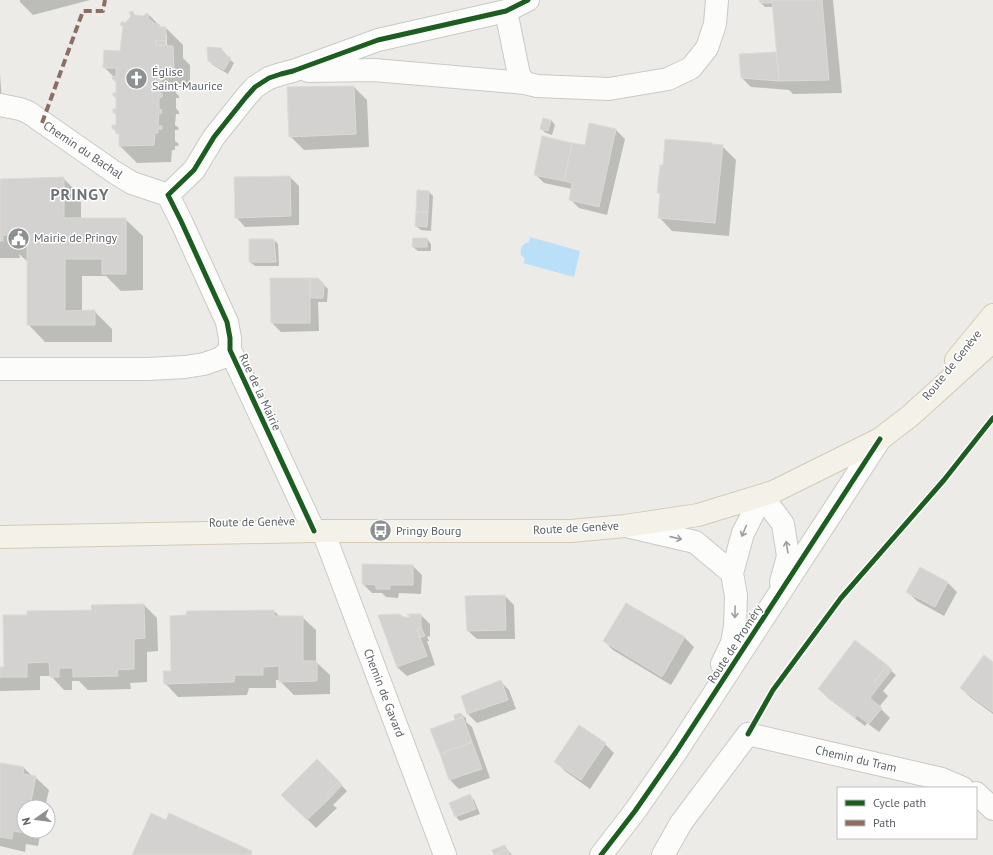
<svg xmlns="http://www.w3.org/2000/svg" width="993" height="855" viewBox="0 0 993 855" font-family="'PT Sans',sans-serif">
<rect width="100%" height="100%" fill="#ecebe7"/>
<path fill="#badff8" d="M 530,237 L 580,251 L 574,277 L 523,263 L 525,259 L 521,255 C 520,248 522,244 529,242 Z"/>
<path fill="#0003" fill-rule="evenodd" d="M 20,0 L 90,0 L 33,15 L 20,2 Z
M 760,0 L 833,0 L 842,93 L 793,94 L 789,90 L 751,87 L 742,78 L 740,55 L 777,53 L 773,7 L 765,7 L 761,3 Z
M 132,12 L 136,16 L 144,17 L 149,15 L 162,28 L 166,28 L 183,45 L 183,58 L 190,65 L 190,85 L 175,84 L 176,93 L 179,96 L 179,98 L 176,98 L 176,108 L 179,112 L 179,114 L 176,114 L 175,125 L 179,128 L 178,130 L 175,130 L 175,141 L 179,144 L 178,146 L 175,146 L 175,150 L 172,150 L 171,162 L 137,163 L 120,146 L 120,136 L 113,128 L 117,126 L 117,116 L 114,112 L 117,110 L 117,99 L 114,96 L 117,94 L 117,83 L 114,80 L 113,76 L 104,67 L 121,52 L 124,27 L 122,25 L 125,24 L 132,16 ZM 165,33 L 167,35 L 167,46 L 165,45 Z
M 221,49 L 226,54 L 226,56 L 234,63 L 228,74 L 213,65 L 209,60 Z
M 0,74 L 2,100 L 0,100 Z
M 354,87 L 367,100 L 369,147 L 304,150 L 290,136 Z
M 551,120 L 555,125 L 552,135 L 546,133 L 541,129 Z
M 616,130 L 625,139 L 607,215 L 579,208 L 570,199 L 572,189 L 544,183 L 535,174 Z
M 722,146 L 736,160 L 729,236 L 672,231 L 659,217 L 661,195 L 658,192 Z
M 290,177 L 299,186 L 299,225 L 245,227 L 236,217 Z
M 64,179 L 81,196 L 81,219 L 125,219 L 143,236 L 143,290 L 121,291 L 106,276 L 82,276 L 82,312 L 94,311 L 112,329 L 112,342 L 45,342 L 28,324 L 28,262 L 19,254 L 20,258 L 0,258 L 0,180 Z
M 429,192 L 433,196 L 431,231 L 421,230 L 416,226 Z
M 427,239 L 431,244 L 431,251 L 418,251 L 413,247 Z
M 274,240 L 278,244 L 279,266 L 255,266 L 250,262 Z
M 318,279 L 328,289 L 327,302 L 318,302 L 319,331 L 281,332 L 272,323 Z
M 363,565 L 413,566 L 422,575 L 421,594 L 399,593 L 398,598 L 386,597 L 382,593 L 372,593 L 363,584 Z
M 920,569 L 948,583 L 957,592 L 944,616 L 917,601 L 908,592 Z
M 505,596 L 514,605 L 515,639 L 477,639 L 467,630 Z
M 626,604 L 685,638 L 694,647 L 671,685 L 613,650 L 604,641 Z
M 144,605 L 157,618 L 158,651 L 147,652 L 147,682 L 130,683 L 131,689 L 88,690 L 79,681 L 72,681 L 72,690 L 64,690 L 51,676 L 40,676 L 40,690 L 0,691 L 0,668 L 5,668 L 29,616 L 93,610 Z
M 274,611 L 280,617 L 302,617 L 316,630 L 316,662 L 330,675 L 330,694 L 294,695 L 280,681 L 280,680 L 276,680 L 276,688 L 249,688 L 247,695 L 178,697 L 165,683 L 172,672 Z
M 421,615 L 430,624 L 430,636 L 427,637 L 429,641 L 427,641 L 435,665 L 407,676 L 397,667 L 379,616 L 404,618 L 412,617 Z
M 993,663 L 993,714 L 970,697 L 961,688 Z
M 886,666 L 896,675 L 883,691 L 888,696 L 879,707 L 890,718 L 879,732 L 867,723 L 865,726 L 828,698 L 819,689 Z
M 500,681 L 509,690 L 516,709 L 477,723 L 468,714 L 462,696 Z
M 461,714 L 466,718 L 466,722 L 472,727 L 490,778 L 459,789 L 450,780 L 457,720 Z
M 580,727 L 605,744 L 614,753 L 590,789 L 565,771 L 556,762 Z
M 317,761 L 347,791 L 333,805 L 337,808 L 316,828 L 283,795 Z
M 0,764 L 24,768 L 32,776 L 35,777 L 49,790 L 45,807 L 24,807 L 24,831 L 41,831 L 38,846 L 26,844 L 25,852 L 0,846 Z
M 470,795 L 474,800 L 480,814 L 460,821 L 456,817 L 451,803 Z
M 505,846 L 512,855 L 495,855 Z"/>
<path fill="#d3d2d0" stroke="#dcdad6" d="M 759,0 L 772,0 L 772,3 L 760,3 Z
M 772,0 L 822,0 L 829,80 L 779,81 Z
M 133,11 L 134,15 L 144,16 L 146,13 L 149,15 L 148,18 L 155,24 L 157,23 L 160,25 L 159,27 L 166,27 L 166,41 L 156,40 L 156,45 L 173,46 L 174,68 L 159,67 L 159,78 L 162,78 L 162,81 L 159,81 L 159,93 L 162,93 L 162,97 L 159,97 L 159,109 L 162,110 L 161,114 L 159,113 L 158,126 L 162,126 L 162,129 L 158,129 L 158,133 L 155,133 L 154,145 L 119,146 L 119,134 L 116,134 L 116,129 L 112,129 L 112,125 L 116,125 L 116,113 L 113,113 L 113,109 L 116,109 L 116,96 L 113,96 L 113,93 L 116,93 L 116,80 L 113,80 L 112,77 L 116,76 L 116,68 L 103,68 L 104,50 L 120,51 L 123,26 L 120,25 L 122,21 L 125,23 L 131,16 L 129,12 Z
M 156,40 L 166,41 L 165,46 L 156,45 Z
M 207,47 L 222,48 L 222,52 L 231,58 L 224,70 L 208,61 Z
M 776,52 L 779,81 L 741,78 L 739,54 Z
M 354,86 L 356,134 L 289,137 L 287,87 Z
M 543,118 L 551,120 L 548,131 L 540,129 Z
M 589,123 L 616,129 L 599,207 L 569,200 L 572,183 L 564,181 L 572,143 L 585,145 Z
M 542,136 L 572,143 L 564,181 L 534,175 Z
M 665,139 L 712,143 L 712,144 L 723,145 L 715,223 L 658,218 L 660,193 L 657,193 L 660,165 L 663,165 Z
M 290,176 L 291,216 L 235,218 L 234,177 Z
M 64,177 L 64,218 L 126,218 L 126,274 L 102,274 L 102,259 L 65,259 L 65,311 L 95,310 L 95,325 L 27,325 L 27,246 L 10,246 L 10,235 L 3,235 L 3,241 L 0,241 L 0,179 Z
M 417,190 L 429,191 L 428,212 L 416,212 Z
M 416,212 L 428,212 L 427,227 L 415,226 Z
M 413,238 L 427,238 L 427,247 L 412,247 Z
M 249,239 L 274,239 L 276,262 L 249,262 Z
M 270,278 L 310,278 L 310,323 L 271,323 Z
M 310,278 L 318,278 L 324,284 L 323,298 L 310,298 Z
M 362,564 L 413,565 L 413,585 L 390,585 L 390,589 L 376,589 L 376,585 L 362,584 Z
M 920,567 L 948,582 L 935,607 L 906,592 Z
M 505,595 L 506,630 L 467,631 L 465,596 Z
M 626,603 L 685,637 L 662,677 L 603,641 Z
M 144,604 L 145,638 L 134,639 L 134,669 L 117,670 L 118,676 L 73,677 L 73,668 L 59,668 L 59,677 L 50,677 L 49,662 L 27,663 L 27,677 L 0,677 L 0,667 L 4,667 L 3,615 L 27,615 L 27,611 L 92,610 L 91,605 Z
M 274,610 L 274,616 L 303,616 L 303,661 L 317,661 L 317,681 L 279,682 L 279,666 L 263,667 L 263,675 L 235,675 L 234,682 L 164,684 L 163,671 L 171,671 L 170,616 L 186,615 L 187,611 Z
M 399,614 L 404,617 L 411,617 L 407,614 L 421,614 L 421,627 L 417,629 L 427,656 L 397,667 L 378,615 Z
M 421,627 L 425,636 L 420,638 L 417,629 Z
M 855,640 L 887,665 L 874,682 L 879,686 L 870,698 L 882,708 L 869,724 L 857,715 L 855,718 L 818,689 Z
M 984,655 L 993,662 L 993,712 L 960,688 Z
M 887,665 L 892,670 L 879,686 L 874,682 Z
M 501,680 L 508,700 L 467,714 L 461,696 Z
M 461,713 L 463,717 L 455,720 L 454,715 Z
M 463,717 L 472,742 L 440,754 L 430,729 Z
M 579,725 L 606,743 L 581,780 L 554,762 Z
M 472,742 L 482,769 L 449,780 L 440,754 Z
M 317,759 L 339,781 L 325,795 L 329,799 L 307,820 L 281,795 Z
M 0,763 L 24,767 L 23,774 L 36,776 L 30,807 L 24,807 L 25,833 L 13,831 L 12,839 L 0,837 Z
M 339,781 L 342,785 L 329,799 L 325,795 Z
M 470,794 L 476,809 L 455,817 L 449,803 Z
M 151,813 L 166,820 L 169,813 L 252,851 L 251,855 L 132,855 Z
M 505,845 L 507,850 L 494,855 L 492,850 Z
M 507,850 L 508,850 L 510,855 L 493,855 Z"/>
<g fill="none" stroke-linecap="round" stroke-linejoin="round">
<defs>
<path id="minor" d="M 506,11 L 519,75 L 525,83 L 537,86 L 609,89 L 668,79 L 691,68 L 707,48 L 715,24 L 717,0
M 308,71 L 374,70 L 525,83
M 0,105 L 20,109 L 28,112 L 114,172 L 132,183 L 168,195
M 168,195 L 194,170 L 214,137 L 246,97 L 255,87 L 269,78 L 281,74 L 293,71 L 378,40 L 506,11 L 528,0
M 168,195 L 181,221 L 227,322 L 230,338 L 230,350 L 314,531
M 0,369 L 148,369 L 185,367 L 204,364 L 221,358 L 230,350
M 626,526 L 695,542 L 732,573
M 323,531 L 445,855
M 722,664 L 732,643 L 735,626 L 736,596 L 732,573 L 743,533 L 762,496 L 783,524 L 788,556 L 781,582
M 976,793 L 993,809
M 601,855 L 635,811 L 676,752 L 880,439
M 663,855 L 681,823 L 748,734 L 942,779 L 963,788"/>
<path id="major" d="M 956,360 L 993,315
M 0,537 L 314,531 L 571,531 L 625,526 L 698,515 L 773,492 L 880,439 L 910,416 L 993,341"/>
</defs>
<use href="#minor" stroke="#c9c9c9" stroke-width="24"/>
<use href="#major" stroke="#d5cbb4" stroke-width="24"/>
<use href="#minor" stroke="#fcfcfb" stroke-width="22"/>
<use href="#major" stroke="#f3f1e8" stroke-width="22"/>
<path stroke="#8d6e63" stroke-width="4" stroke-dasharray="8 4" stroke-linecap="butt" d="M 42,123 L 83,11 L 103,11 L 105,0"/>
<defs>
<path id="cycleway" d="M 314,531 L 230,350 L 230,338 L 227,322 L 181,221 L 168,195 L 194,170 L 214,137 L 246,97 L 255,87 L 269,78 L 281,74 L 293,71 L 378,40 L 506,11 L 528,0
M 748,734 L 773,690 L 841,598 L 944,480 L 993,418
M 601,855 L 635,811 L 676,752 L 880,439"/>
</defs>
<use href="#cycleway" stroke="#fff" stroke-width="8"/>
<use href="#cycleway" stroke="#1b5e20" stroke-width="5"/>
</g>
<defs><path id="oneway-shaft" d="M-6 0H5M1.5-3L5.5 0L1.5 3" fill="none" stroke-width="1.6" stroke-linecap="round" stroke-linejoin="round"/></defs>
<g stroke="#9c9ea1">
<use href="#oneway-shaft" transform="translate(744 531) rotate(113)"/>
<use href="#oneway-shaft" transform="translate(676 538) rotate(13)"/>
<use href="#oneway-shaft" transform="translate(787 547) rotate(-99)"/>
<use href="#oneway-shaft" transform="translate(735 612) rotate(91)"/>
</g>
<defs>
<symbol id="church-disc" viewBox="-11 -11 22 22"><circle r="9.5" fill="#8e9192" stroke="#fff"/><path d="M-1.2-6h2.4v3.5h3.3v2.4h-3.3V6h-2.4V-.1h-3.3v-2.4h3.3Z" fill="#fff"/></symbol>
<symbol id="civic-disc" viewBox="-11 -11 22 22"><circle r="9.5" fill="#8e9192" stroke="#fff"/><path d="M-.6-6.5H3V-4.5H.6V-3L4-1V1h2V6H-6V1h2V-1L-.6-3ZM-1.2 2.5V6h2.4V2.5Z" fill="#fff"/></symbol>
<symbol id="bus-disc" viewBox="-11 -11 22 22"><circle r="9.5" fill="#8e9192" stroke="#fff"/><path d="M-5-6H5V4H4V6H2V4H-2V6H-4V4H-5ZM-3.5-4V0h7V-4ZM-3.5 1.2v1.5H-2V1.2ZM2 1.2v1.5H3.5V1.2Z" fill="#fff"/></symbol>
</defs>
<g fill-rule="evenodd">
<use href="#church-disc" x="124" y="66" width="25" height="25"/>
<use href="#civic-disc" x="6" y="226" width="25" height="25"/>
<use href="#bus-disc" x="368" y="518" width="25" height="25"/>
</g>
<g text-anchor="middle" stroke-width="3" stroke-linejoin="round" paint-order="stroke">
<g font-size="12" fill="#5c6065" stroke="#fff" text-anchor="start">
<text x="152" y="76">Église<tspan x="152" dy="14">Saint-Maurice</tspan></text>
<text x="34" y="242">Mairie de Pringy</text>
<text x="396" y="535">Pringy Bourg</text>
</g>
<g font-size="12" fill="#5c6065" stroke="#fff">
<text transform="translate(83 150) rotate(34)" y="4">Chemin du Bachal</text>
<text transform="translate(952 365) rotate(-51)" y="4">Route de Genève</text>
<text transform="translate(260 392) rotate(65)" y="4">Rue de la Mairie</text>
<text transform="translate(252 522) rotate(-1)" y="4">Route de Genève</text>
<text transform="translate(576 528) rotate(-3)" y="4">Route de Genève</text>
<text transform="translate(735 644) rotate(-57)" y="4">Route de Proméry</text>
<text transform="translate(384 693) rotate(69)" y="4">Chemin de Gavard</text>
<text transform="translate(856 759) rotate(13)" y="4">Chemin du Tram</text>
</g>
<g font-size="16" font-weight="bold" letter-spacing="1" fill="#6d7277" stroke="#fff">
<text x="80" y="200">PRINGY</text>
</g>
</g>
<rect x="837" y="787" width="140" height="52" fill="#ffffff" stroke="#bebfc1"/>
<rect x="845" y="800" width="20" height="6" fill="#1b5e20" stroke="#bebfc1"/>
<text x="873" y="807" font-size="12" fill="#5c6065">Cycle path</text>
<rect x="845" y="820" width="20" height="6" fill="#8d6e63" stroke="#bebfc1"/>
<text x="873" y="827" font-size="12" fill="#5c6065">Path</text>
<g transform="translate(36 819) rotate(256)"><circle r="19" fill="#ffffff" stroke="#bebfc1"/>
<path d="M0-3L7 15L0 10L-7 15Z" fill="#8e9192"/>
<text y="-6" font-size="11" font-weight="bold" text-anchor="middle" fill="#5c6065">N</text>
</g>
</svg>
